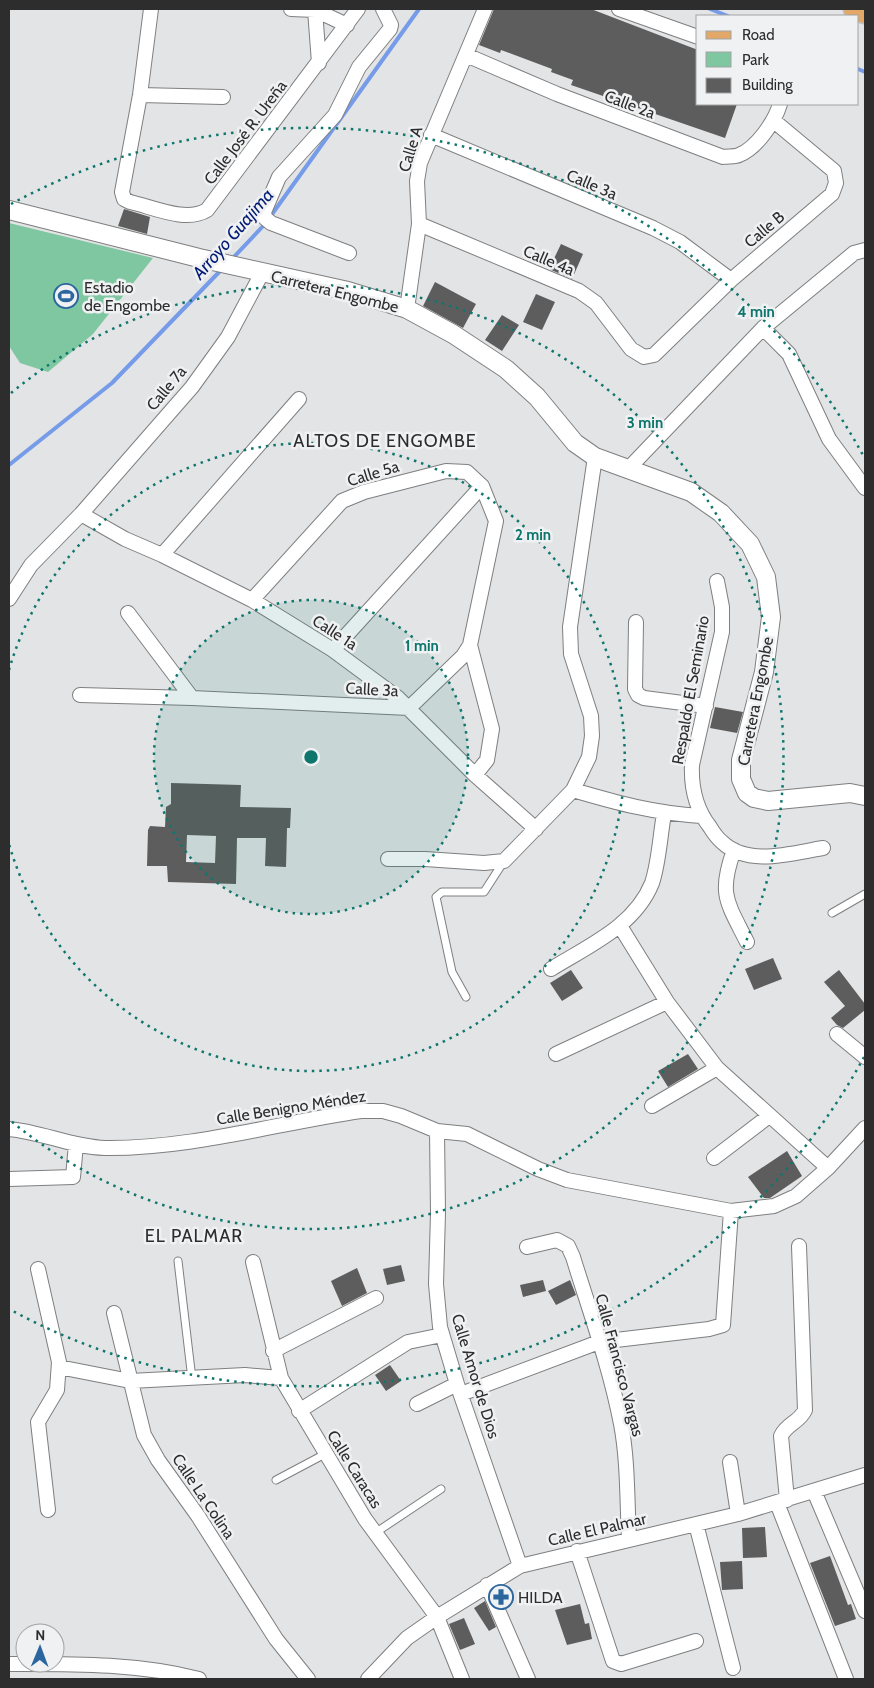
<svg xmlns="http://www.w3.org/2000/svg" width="874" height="1688" viewBox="0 0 874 1688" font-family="Cabin,sans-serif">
<rect width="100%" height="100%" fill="#e3e4e5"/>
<path fill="#7fc7a1" d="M 9,223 L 153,258 L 93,334 L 48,372 L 20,363 L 9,346 Z"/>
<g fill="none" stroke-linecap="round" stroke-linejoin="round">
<path stroke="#769be9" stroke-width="4" d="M 710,9 L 728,16
M 858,69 L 865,72
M 232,259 L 265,224 L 419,9
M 9,465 L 112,383 L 222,269"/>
</g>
<path fill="#5e5d5d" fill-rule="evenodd" d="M 494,9 L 591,9 L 698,50 L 698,104 L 737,104 L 725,138 L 571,85 L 573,80 L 551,72 L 552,69 L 501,50 L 500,53 L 479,45 Z
M 124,209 L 150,217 L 147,234 L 118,226 Z
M 561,244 L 583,254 L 572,279 L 549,269 Z
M 435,282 L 476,304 L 463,328 L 423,306 Z
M 536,294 L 555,302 L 542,330 L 523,322 Z
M 502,315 L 519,325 L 502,351 L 485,340 Z
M 715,707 L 743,712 L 737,733 L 710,728 Z
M 171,783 L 241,785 L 240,807 L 291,808 L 290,828 L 287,828 L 286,867 L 265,866 L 266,838 L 237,838 L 236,884 L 168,882 L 167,866 L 147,866 L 148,830 L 150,826 L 165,827 L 166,807 L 171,804 ZM 187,835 L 216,836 L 215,863 L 186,862 Z
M 773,958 L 782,979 L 754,990 L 745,969 Z
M 571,970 L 583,988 L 562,1001 L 550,983 Z
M 839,970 L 865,1004 L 865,1010 L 843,1028 L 837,1025 L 831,1018 L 845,1006 L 824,982 Z
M 688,1054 L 698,1069 L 668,1087 L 658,1071 Z
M 787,1151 L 802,1176 L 770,1198 L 764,1198 L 748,1177 Z
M 401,1265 L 405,1281 L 387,1285 L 383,1269 Z
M 357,1268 L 367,1293 L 342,1306 L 331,1281 Z
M 543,1280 L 546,1291 L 523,1297 L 520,1285 Z
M 570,1280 L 576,1295 L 556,1305 L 548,1291 Z
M 390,1365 L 401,1381 L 386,1391 L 375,1375 Z
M 765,1527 L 767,1557 L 743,1558 L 742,1528 Z
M 830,1556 L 848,1605 L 851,1604 L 856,1619 L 835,1626 L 810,1563 Z
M 742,1561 L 743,1589 L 722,1590 L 720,1562 Z
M 485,1601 L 496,1627 L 489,1631 L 474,1608 Z
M 580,1604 L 585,1624 L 589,1623 L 592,1639 L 567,1645 L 555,1610 Z
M 464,1618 L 475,1644 L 460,1650 L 449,1624 Z"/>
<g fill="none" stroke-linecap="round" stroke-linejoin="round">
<defs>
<path id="service" d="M 832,913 L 865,894
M 466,997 L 452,972 L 436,897 L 442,892 L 484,892 L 504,861
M 178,1261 L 192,1379
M 276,1480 L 325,1454
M 375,1533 L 441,1489"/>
<path id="minor" d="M 151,9 L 140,95 L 122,192 L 124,199 L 130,202 C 153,207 186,223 207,210 L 358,9
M 291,9 L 315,10 L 347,25
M 619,9 L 698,37
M 315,10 L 319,63
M 466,55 L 557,94 L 723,157 C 728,156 735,157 739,155 C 757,148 775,121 780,104
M 140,95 L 223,97
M 431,135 L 653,228 L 680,242 L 731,280
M 419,224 L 579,291 L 596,303 L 631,349 L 644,357 L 654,355 L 731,280 L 832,194 L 836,183 L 834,171 L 774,121
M 349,253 L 271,223 L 265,218 L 264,212 L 279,177 L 335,115 L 359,67 L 390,29 L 391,25 L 383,9
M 407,309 L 419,224 L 417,181 L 420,163 L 485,9
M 763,328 L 789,354 L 829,439 L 865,488
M 629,468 L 763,328 L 854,253 L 865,250
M 81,514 L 125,539 L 162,555 L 252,600 L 333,650 L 398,698 L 475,775 L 536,829
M 162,555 L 299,399
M 717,581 L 722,607 L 722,632 L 692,765 C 691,787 696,809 710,827 C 713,832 717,838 722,842 C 748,867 792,853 823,848
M 9,599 L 31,565 L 81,514 L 192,387 L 228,337 L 262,273
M 128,613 L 192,698
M 636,622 L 635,689 L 638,695 L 644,698 L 706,706
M 470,645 L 492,729 L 487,760 L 475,775
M 333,650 L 482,486
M 80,695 L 192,698 L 409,708 L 463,656 L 470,645 L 496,521 L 482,486 L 467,472 L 446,471 L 364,492 L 342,501 L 252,600
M 573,790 C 617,803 654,813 701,816
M 734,850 C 718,894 727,902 747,942
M 388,859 L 425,859 L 484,863 L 504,861 L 573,790 L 589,757 L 592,736 L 591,716 L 571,654 L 570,627 L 595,457
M 620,926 L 667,1002 L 717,1068 L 828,1168
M 551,969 C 588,946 635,926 652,883 C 659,862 660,836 664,814
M 837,1034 L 865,1057
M 556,1054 L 667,1002
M 652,1106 L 717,1068
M 9,1129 C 42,1132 72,1147 105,1148 C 191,1149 277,1123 361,1111 L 383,1111 L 401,1116 L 437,1131 L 467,1134 L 538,1169 L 567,1180 L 731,1211 L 774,1206 L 796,1196 L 828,1168 L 865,1128
M 437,1131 L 438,1213 L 436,1284 L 440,1327 L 457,1384 L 520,1566
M 714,1158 L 769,1116
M 9,1179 L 73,1177 L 76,1144
M 527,1247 L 557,1240 L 568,1246 L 573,1257 C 590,1312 610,1367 621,1424 C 628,1461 627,1500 629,1539
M 253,1262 L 281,1378 L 365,1519 L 437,1617 L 462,1679
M 38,1269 L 59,1362 L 57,1390 L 38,1422 L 48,1510
M 114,1313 L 144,1435 L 158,1460 L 198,1516 L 276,1639 L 308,1679
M 273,1351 L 376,1298
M 59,1369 L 69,1369 L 130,1381 L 245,1375 L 281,1378
M 461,1394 L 599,1342 L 709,1329 L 723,1325 L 731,1211
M 417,1404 L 457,1384
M 299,1411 L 408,1342 L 442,1335
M 730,1462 L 738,1514
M 814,1491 L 865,1611
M 787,1500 L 781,1436 C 787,1423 799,1423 805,1410 L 799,1246
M 777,1503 L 846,1679
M 696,1524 L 733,1668
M 577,1551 L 613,1661 L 621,1664 L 696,1641
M 487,1585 L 528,1679
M 9,1664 C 73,1664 136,1663 199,1679
M 368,1679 L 407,1638 L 437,1617 L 520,1566 L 738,1514 L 865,1475"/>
<path id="tertiary" d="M 9,210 L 199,258 L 348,291 L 407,309 L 453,334 L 506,369 L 537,397 L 575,443 L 595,457 L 691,492 L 721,513 L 750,544 L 766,577 L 771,617 L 764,672 L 741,760 L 741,779 L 747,793 L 754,798 L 768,801 L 850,793 L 865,796"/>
<path id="primary" d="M 855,9 L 865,12"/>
</defs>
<use href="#service" stroke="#7e7f80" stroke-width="9"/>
<use href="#minor" stroke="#7e7f80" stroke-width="16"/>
<use href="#tertiary" stroke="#7e7f80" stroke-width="20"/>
<use href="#primary" stroke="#c0c0c0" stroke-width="25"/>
<use href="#service" stroke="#fff" stroke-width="7"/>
<use href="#minor" stroke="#fff" stroke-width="14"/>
<use href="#tertiary" stroke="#fff" stroke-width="18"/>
<use href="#primary" stroke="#e2a867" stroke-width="22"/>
</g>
<circle cx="311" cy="757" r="157" fill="#0f766e" fill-opacity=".12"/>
<g fill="none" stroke="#0f766e" stroke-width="2.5" stroke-dasharray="2.5 5">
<circle cx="311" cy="757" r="157"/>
<path d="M9 670A314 314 0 1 1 9 844"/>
<path d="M11 393A472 472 0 1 1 11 1121"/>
<path d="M864 1057A629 629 0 0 1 11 1310M11 204A629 629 0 0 1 864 457"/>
</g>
<defs>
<symbol id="stadium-ring" viewBox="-11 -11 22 22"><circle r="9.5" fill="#f0f1f2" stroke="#2b669e" stroke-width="1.5"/><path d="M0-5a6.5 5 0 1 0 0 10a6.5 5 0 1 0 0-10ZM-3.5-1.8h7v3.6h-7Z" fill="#2b669e"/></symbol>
<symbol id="pharmacy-ring" viewBox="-11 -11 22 22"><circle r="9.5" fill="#f0f1f2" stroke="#2b669e" stroke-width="1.5"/><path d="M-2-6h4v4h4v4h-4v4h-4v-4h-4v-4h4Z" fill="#2b669e"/></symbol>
</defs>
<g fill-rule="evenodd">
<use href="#stadium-ring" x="52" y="282" width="28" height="28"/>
<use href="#pharmacy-ring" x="487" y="1583" width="28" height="28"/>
</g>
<g text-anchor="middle" stroke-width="5" stroke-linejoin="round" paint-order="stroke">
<g font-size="16" fill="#2d2d2e" stroke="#f0f1f2">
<text transform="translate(630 104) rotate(21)" y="6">Calle 2a</text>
<text transform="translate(245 132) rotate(-53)" y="6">Calle José R. Ureña</text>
<text transform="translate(410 149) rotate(-73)" y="6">Calle A</text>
<text transform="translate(592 184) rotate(23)" y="6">Calle 3a</text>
<text transform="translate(764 229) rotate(-40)" y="6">Calle B</text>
<text transform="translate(549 260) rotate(23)" y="6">Calle 4a</text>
<text transform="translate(335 291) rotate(14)" y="6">Carretera Engombe</text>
<text transform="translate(166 388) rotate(-50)" y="6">Calle 7a</text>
<text transform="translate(373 473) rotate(-17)" y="6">Calle 5a</text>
<text transform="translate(335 632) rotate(33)" y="6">Calle 1a</text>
<text transform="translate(372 689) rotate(3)" y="6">Calle 3a</text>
<text transform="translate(690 690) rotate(-80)" y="6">Respaldo El Seminario</text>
<text transform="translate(755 701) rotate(-79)" y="6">Carretera Engombe</text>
<text transform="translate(291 1107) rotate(-9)" y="6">Calle Benigno Méndez</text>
<text transform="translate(620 1365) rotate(75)" y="6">Calle Francisco Vargas</text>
<text transform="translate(476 1376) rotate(73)" y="6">Calle Amor de Dios</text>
<text transform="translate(355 1469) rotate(58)" y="6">Calle Caracas</text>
<text transform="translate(204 1496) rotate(56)" y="6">Calle La Colina</text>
<text transform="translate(597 1529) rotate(-13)" y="6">Calle El Palmar</text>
</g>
<g font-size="16" fill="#2d2d2e" stroke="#f0f1f2" text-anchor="start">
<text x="84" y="293">Estadio<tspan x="84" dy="18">de Engombe</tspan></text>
<text x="518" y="1603">HILDA</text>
</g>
<g font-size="18" font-style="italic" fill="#021b75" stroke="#f0f1f2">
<text transform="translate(233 234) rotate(-49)" y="6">Arroyo Guajima</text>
</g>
<g font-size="18" letter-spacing="1" fill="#2d2d2e" stroke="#f0f1f2">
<text x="385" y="447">ALTOS DE ENGOMBE</text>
<text x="194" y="1242">EL PALMAR</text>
</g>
</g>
<circle cx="311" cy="757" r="8" fill="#0f766e" stroke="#f0f1f2" stroke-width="2.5"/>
<g font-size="15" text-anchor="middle" font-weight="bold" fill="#0f766e" stroke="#f0f1f2" stroke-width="5" stroke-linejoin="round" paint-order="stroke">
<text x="756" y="317">4 min</text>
<text x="645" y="428">3 min</text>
<text x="533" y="540">2 min</text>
<text x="422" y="651">1 min</text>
</g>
<rect width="874" height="1688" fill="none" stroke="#2d2d2e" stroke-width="20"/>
<rect x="696" y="15" width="162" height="90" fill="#f0f1f2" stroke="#a2a3a4"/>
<rect x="706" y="31" width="25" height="8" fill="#e2a867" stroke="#a2a3a4"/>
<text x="742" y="40" font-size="15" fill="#2d2d2e">Road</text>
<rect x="706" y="52" width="25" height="15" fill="#7fc7a1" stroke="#a2a3a4"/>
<text x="742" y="65" font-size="15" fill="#2d2d2e">Park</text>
<rect x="706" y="78" width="25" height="15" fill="#5e5d5d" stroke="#a2a3a4"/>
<text x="742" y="90" font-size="15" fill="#2d2d2e">Building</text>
<g transform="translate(40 1648) rotate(1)"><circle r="24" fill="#f0f1f2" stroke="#a2a3a4"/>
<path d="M0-4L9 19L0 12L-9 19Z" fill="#2b669e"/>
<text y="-8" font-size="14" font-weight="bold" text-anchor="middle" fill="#2d2d2e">N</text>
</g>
</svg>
